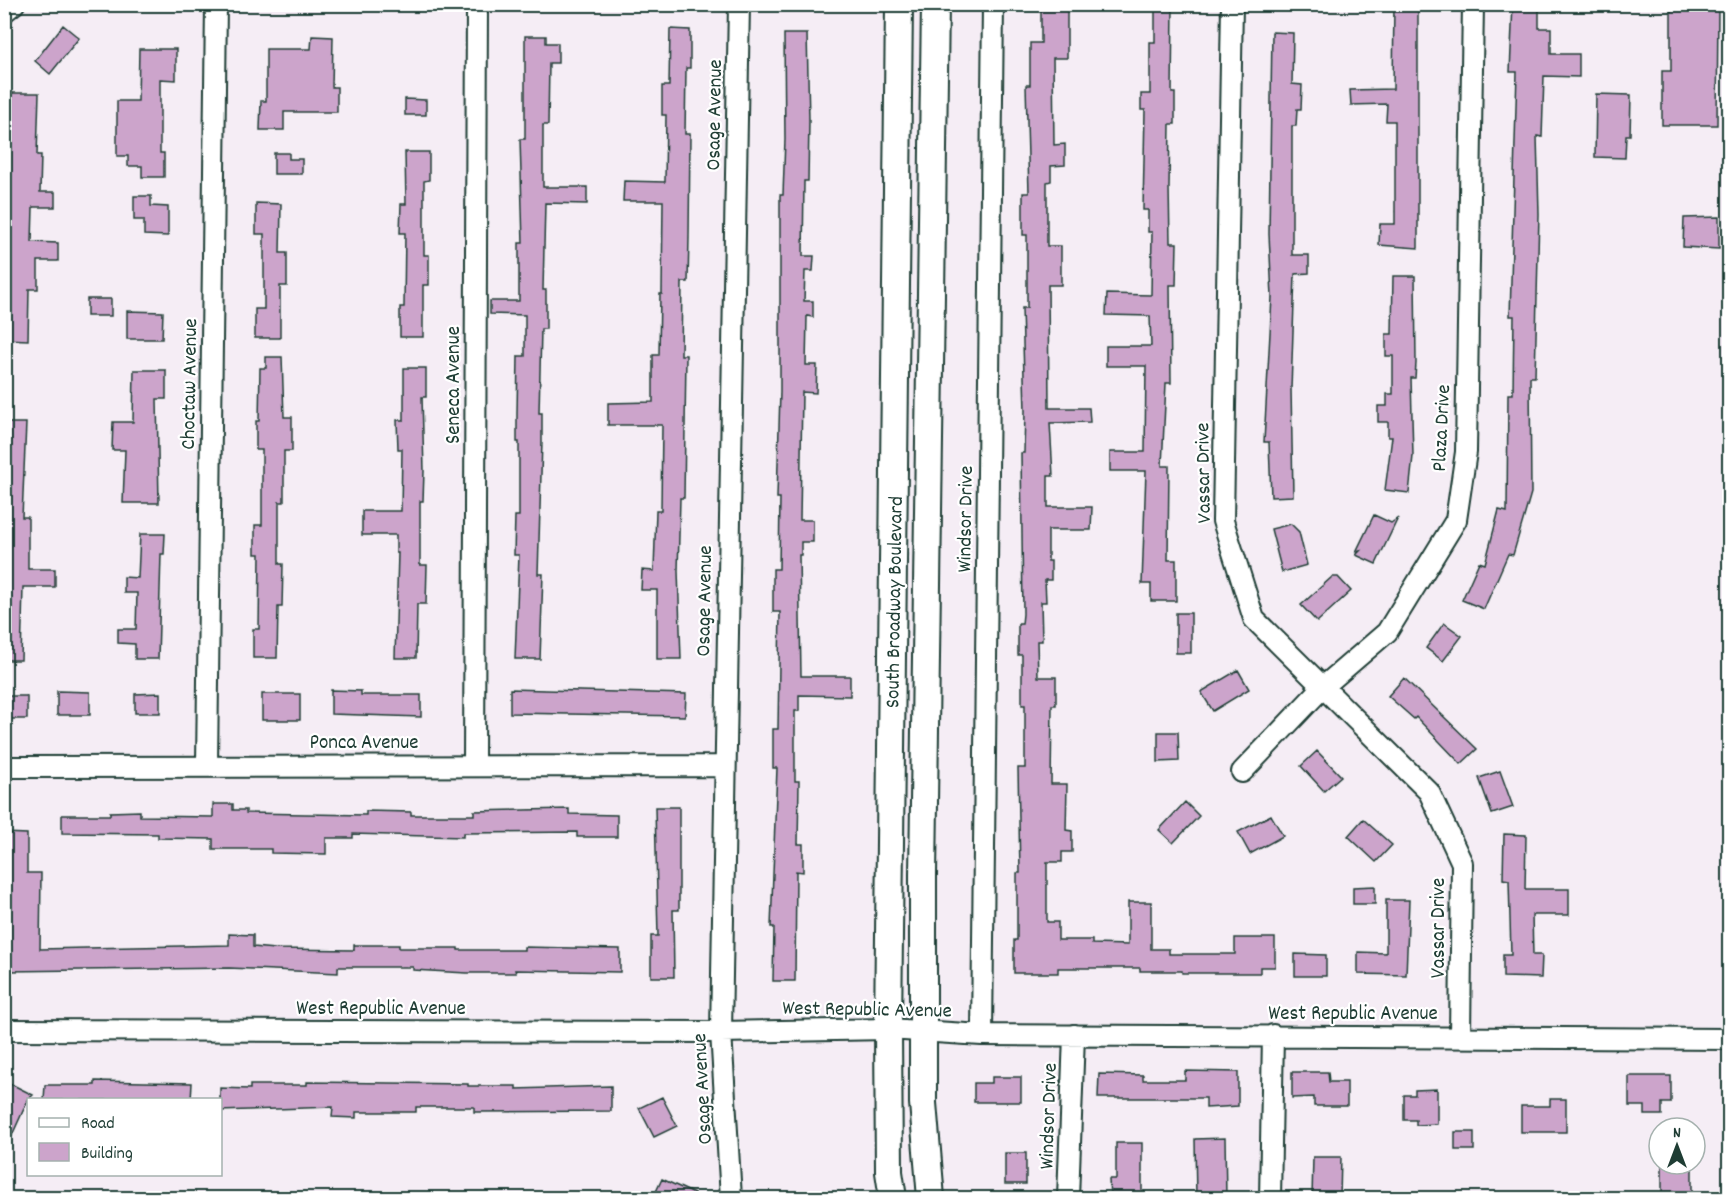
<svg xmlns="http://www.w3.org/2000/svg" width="1734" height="1203" viewBox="0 0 1734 1203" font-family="Dekko,sans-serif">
<rect width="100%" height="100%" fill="#f5edf5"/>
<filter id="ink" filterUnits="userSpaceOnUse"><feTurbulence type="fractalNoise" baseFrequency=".0167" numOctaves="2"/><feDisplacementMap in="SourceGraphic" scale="12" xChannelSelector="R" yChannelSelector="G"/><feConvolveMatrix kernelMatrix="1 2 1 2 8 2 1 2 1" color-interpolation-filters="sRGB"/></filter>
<g filter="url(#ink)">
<path fill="#cca4cb" stroke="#1f3d34" stroke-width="1.5" d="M 1041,4 L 1067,4 L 1067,58 L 1053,58 L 1054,145 L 1065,144 L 1065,165 L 1051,166 L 1051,181 L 1047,182 L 1047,246 L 1061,246 L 1061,285 L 1048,285 L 1049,408 L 1089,408 L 1090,422 L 1050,423 L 1053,476 L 1048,476 L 1048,507 L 1092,507 L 1091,530 L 1048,530 L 1048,561 L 1051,561 L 1051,580 L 1045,580 L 1046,602 L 1041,602 L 1042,641 L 1037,641 L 1038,677 L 1056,677 L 1056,705 L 1052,705 L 1051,784 L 1067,784 L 1066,830 L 1072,831 L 1072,852 L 1062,852 L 1062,862 L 1047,862 L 1047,922 L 1058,922 L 1058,940 L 1092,940 L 1092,944 L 1128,945 L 1128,902 L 1151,902 L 1151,949 L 1169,949 L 1169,954 L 1235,954 L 1235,938 L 1275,938 L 1275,967 L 1260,967 L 1260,973 L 1182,973 L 1182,971 L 1140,971 L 1140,968 L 1058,968 L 1058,973 L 1014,973 L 1014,940 L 1017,940 L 1017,873 L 1020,873 L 1018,768 L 1025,768 L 1025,705 L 1022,705 L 1022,655 L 1018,655 L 1018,624 L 1022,624 L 1023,614 L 1021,453 L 1024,453 L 1025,411 L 1022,308 L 1027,308 L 1027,235 L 1023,235 L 1023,193 L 1029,193 L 1026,85 L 1030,85 L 1030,43 L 1041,43 Z
M 1155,4 L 1173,4 L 1172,93 L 1175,93 L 1175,124 L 1170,124 L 1169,187 L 1170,243 L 1177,243 L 1176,285 L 1170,285 L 1171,383 L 1166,383 L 1162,466 L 1169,466 L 1168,560 L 1176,560 L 1176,601 L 1151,601 L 1151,584 L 1142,584 L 1146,471 L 1110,471 L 1110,452 L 1145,452 L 1146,366 L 1106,366 L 1106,346 L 1151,346 L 1150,316 L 1106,315 L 1107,294 L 1151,295 L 1152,232 L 1148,232 L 1148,210 L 1143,210 L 1145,110 L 1141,110 L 1141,94 L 1150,94 L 1150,42 L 1155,42 Z
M 1394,4 L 1418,4 L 1418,248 L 1379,245 L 1380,224 L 1395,224 L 1395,121 L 1386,121 L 1387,104 L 1351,105 L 1350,90 L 1393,89 Z
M 1513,4 L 1539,4 L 1539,28 L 1551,28 L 1551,54 L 1579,54 L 1579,77 L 1544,76 L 1542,137 L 1537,136 L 1539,214 L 1535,377 L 1530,377 L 1531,493 L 1513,555 L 1508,554 L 1484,609 L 1462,600 L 1479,562 L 1485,564 L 1499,510 L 1507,512 L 1508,394 L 1513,394 L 1514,316 L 1510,316 L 1517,72 L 1510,72 Z
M 1671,4 L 1718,4 L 1717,125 L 1662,125 L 1662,71 L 1671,71 Z
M 63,25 L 79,38 L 50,74 L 35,61 Z
M 670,29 L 690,30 L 690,68 L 686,68 L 685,134 L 690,134 L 689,237 L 688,282 L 682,282 L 681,355 L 686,355 L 684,498 L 680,498 L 678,571 L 681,659 L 657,659 L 657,590 L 641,590 L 642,570 L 654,571 L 656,511 L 661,511 L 662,425 L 608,425 L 608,403 L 653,402 L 653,355 L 659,355 L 660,294 L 662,294 L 663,201 L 623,201 L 624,181 L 665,182 L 666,115 L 662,115 L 662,86 L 669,86 Z
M 1272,32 L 1293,33 L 1292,84 L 1302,85 L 1301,109 L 1297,109 L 1296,126 L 1292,126 L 1292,255 L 1309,255 L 1309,273 L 1295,274 L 1291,389 L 1293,496 L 1271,497 L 1269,442 L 1264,442 L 1272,297 L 1269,234 Z
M 784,34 L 807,34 L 809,120 L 808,181 L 804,181 L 803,256 L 814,256 L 813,271 L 805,271 L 804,301 L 813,301 L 813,317 L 807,316 L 806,365 L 817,365 L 816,393 L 802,392 L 800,520 L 813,520 L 813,542 L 801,542 L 801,555 L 799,555 L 801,676 L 850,676 L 850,696 L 799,695 L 799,711 L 795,711 L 795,781 L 799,781 L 798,844 L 803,844 L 803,872 L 796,871 L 795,981 L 773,981 L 774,927 L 771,927 L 777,768 L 773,768 L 773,729 L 778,729 L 779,664 L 780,612 L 773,612 L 773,569 L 779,569 L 780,498 L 777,498 L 780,392 L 780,195 L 783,195 L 785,139 Z
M 312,36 L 333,37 L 332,87 L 337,87 L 337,112 L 284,112 L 284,130 L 260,130 L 261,101 L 266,101 L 266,49 L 311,49 Z
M 525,36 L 546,36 L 546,43 L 558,43 L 558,63 L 549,63 L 548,125 L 543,125 L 543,187 L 587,187 L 587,204 L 545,203 L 543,290 L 546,290 L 546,329 L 541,329 L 539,413 L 542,413 L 542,441 L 538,574 L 543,574 L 540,659 L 515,659 L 519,555 L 514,555 L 515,516 L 519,516 L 519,442 L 517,442 L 517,414 L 518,356 L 525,356 L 525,315 L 490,314 L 490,301 L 519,301 L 519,243 L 523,243 L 520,139 L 525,139 Z
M 139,49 L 176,49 L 176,80 L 160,79 L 160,153 L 164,153 L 164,177 L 142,177 L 142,166 L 128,166 L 128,156 L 117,156 L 117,101 L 138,101 Z
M 10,93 L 39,93 L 37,155 L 41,155 L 40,192 L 55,192 L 55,207 L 33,207 L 32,242 L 58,243 L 58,261 L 38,261 L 38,289 L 29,289 L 28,340 L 4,339 L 4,155 L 9,155 Z
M 1596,94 L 1631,95 L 1630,135 L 1626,135 L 1625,158 L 1595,157 Z
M 405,99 L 426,100 L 426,115 L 405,115 Z
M 405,152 L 429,152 L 429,180 L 424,181 L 424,255 L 429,255 L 429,285 L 423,285 L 423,337 L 400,337 L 400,307 L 404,307 L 405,233 L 400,233 L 401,204 L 406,204 Z
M 274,153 L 289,153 L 289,159 L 302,159 L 302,174 L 274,174 Z
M 134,196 L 151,196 L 151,206 L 168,207 L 168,236 L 144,235 L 144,220 L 134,220 Z
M 256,203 L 281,204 L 280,253 L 287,253 L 287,286 L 280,286 L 280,338 L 255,338 L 255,309 L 264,309 L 264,234 L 256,234 Z
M 1719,217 L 1719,249 L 1683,247 L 1684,218 Z
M 1393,276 L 1415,276 L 1416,363 L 1415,378 L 1411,378 L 1413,456 L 1409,493 L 1385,490 L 1392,437 L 1388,437 L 1388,422 L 1378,422 L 1378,406 L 1387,406 L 1387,394 L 1393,394 L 1393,356 L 1386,356 L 1386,334 L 1392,334 Z
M 87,299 L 111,299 L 111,316 L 87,316 Z
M 127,311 L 163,312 L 162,339 L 127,339 Z
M 266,357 L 282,357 L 284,417 L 292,417 L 292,451 L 284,451 L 284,502 L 279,502 L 279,564 L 283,564 L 282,607 L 278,607 L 277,658 L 253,658 L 253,629 L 259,629 L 260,554 L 255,554 L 255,525 L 262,525 L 262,450 L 256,450 L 256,421 L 259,421 L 260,368 L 266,368 Z
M 404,368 L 426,368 L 426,397 L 422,397 L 424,471 L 423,501 L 420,501 L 420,565 L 427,565 L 426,604 L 417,604 L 416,658 L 395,658 L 398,553 L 396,553 L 396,535 L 362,535 L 362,511 L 401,511 L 402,449 L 398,449 L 397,420 L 404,420 Z
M 134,370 L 166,370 L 166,399 L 157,399 L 159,503 L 123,503 L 125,450 L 112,450 L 113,422 L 133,422 Z
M 4,423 L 26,423 L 22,517 L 28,517 L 28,569 L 55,569 L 55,587 L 23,587 L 21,660 L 4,660 Z
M 1374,515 L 1391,523 L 1398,518 L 1376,564 L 1356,555 L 1360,551 L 1356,552 Z
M 1291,524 L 1299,532 L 1307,565 L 1282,572 L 1271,529 Z
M 140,534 L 165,534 L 164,554 L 161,554 L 158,659 L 135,659 L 135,644 L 118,643 L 118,629 L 136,629 L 137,593 L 124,593 L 124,577 L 138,578 Z
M 1332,577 L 1338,577 L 1351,591 L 1317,622 L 1301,605 Z
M 1176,613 L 1191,613 L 1191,653 L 1176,653 Z
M 1444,623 L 1462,636 L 1443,661 L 1426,648 Z
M 1238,670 L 1249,689 L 1213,711 L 1201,692 Z
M 1404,678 L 1477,749 L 1461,764 L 1416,717 L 1414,719 L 1388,696 Z
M 510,689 L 686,694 L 685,716 L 510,713 Z
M 331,690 L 361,691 L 361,695 L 421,695 L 421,717 L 331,714 Z
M 57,691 L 90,692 L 90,715 L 57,715 Z
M 160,693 L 160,713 L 135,713 L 135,694 Z
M 262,694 L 300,694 L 300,720 L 262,720 Z
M 4,696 L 27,696 L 27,719 L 4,719 Z
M 1158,732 L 1178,732 L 1179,761 L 1158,762 Z
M 1317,751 L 1341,776 L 1324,791 L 1301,766 Z
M 1500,771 L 1513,807 L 1492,814 L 1479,778 Z
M 1185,802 L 1199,816 L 1173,843 L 1159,830 Z
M 213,804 L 233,804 L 233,810 L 246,810 L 246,813 L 305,814 L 366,815 L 366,811 L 411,812 L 411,815 L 474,815 L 474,811 L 569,809 L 569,814 L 617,815 L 617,837 L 577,837 L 577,832 L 463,833 L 463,837 L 353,834 L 353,838 L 326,838 L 326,854 L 271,853 L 271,849 L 213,849 L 213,839 L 158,838 L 158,834 L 62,833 L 62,815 L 110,815 L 110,812 L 140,811 L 140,816 L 213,817 Z
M 655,807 L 679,807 L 679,910 L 673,910 L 674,977 L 651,977 L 651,936 L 658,936 Z
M 1271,815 L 1283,836 L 1250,854 L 1238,832 Z
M 1363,819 L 1392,845 L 1376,862 L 1348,836 Z
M 4,833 L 27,834 L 27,873 L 41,873 L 40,949 L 229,945 L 229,934 L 253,935 L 253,947 L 275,949 L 354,950 L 354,945 L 399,945 L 399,948 L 458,948 L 458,950 L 524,950 L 524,947 L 620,949 L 620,972 L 515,970 L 516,973 L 467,973 L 413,970 L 413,967 L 338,967 L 338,973 L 229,968 L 8,971 Z
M 1504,834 L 1526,835 L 1525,889 L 1569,889 L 1569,915 L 1532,915 L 1533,955 L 1542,955 L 1541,978 L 1503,977 L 1503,955 L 1511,955 L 1509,880 L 1503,879 Z
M 1375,886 L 1375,904 L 1353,904 L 1353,887 Z
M 1386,900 L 1409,900 L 1406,975 L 1358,974 L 1358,952 L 1386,953 Z
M 1295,954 L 1326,955 L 1326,976 L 1295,976 Z
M 1185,1071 L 1238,1072 L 1238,1106 L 1206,1108 L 1206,1098 L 1098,1098 L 1099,1074 L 1143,1075 L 1143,1080 L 1185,1080 Z
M 1292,1072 L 1328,1072 L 1329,1082 L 1347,1082 L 1347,1106 L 1314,1106 L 1314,1097 L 1292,1098 Z
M 1629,1076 L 1671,1076 L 1671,1103 L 1662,1103 L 1662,1115 L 1645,1115 L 1645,1106 L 1629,1106 Z
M 992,1077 L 1021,1077 L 1021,1102 L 974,1102 L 974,1083 L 992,1083 Z
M 95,1081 L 192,1083 L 191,1100 L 44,1100 L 45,1085 L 95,1085 Z
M 307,1082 L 468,1084 L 468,1086 L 516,1086 L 516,1089 L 611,1086 L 611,1111 L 474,1112 L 474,1107 L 416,1107 L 416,1112 L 356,1112 L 356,1118 L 332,1117 L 333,1107 L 220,1111 L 220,1088 L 250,1089 L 250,1085 L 307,1085 Z
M 11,1084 L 33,1095 L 28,1100 L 4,1153 L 4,1098 Z
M 1437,1089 L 1437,1124 L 1416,1125 L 1416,1120 L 1404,1120 L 1404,1095 L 1415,1095 L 1415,1090 Z
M 662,1097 L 677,1126 L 654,1137 L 639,1108 Z
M 1550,1099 L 1566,1099 L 1566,1132 L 1521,1132 L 1521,1106 L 1550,1106 Z
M 1455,1132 L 1474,1132 L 1474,1150 L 1455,1150 Z
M 1225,1138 L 1226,1198 L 1196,1198 L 1195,1139 Z
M 1116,1143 L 1142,1143 L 1142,1198 L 1110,1198 L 1109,1179 L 1116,1179 Z
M 1005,1153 L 1026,1153 L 1026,1184 L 1005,1184 Z
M 1313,1157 L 1341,1157 L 1340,1198 L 1312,1198 Z
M 1662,1164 L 1692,1164 L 1692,1192 L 1662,1192 Z
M 662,1179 L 703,1198 L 653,1198 Z"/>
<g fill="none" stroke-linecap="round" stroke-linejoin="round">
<defs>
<path id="minor" d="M 1232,4 L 1223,521 L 1254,619 L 1429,792 L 1462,863 L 1460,1036
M 4,12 L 14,4
M 207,765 L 216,4
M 474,766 L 477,4
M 4,767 L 724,766
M 1242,772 L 1323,687 L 1387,632 L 1456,520 L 1466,452 L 1473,4
M 4,1030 L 721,1032 L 888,1029 L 982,1035 L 1730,1039
M 982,1035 L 993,4
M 731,1198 L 721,1032 L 739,4
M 1068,1198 L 1074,1035
M 1270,1198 L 1273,1035"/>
<path id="major" d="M 893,1198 L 889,1172 L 888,1029 L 899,4
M 931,1198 L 923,1103 L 923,875 L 935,4"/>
</defs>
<use href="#minor" stroke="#1f3d34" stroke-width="24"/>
<use href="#major" stroke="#1f3d34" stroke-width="30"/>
<use href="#minor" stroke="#fff" stroke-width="20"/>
<use href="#major" stroke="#fff" stroke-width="26"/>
</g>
</g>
<g text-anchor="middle" stroke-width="4.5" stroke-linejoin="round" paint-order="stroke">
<g font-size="21" fill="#1f3d34" stroke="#fff">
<text transform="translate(713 115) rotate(-89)" y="7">Osage Avenue</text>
<text transform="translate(188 384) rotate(-89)" y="7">Choctaw Avenue</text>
<text transform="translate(452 385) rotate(-90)" y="7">Seneca Avenue</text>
<text transform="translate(1440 428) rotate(-87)" y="7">Plaza Drive</text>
<text transform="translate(1202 473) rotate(-91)" y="7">Vassar Drive</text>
<text transform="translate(964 519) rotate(-89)" y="7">Windsor Drive</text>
<text transform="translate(703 601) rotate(-89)" y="7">Osage Avenue</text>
<text transform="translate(893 602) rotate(-89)" y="7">South Broadway Boulevard</text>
<text x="364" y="748">Ponca Avenue</text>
<text transform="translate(1437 928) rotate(-90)" y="7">Vassar Drive</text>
<text x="381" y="1014">West Republic Avenue</text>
<text transform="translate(867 1008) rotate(1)" y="7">West Republic Avenue</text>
<text x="1353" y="1019">West Republic Avenue</text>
<text transform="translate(701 1089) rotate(-93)" y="7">Osage Avenue</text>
<text transform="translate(1047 1116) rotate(-88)" y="7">Windsor Drive</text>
</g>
</g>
<rect width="1734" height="1203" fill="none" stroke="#fff" stroke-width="24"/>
<rect x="12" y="12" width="1710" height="1179" fill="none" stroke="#1f3d34" stroke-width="2" filter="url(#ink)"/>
<rect x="27" y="1098" width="195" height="78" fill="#ffffff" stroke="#a5b1ae" stroke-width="1.5"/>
<rect x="39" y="1118" width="30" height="9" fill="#ffffff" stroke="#a5b1ae" stroke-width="1.5"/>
<text x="81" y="1128" font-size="18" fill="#1f3d34">Road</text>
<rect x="39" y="1143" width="30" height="18" fill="#cca4cb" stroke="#a5b1ae" stroke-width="1.5"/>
<text x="81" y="1158" font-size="18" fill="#1f3d34">Building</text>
<g transform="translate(1677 1146)"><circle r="28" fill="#ffffff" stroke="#a5b1ae" stroke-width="1.5"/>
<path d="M0-4.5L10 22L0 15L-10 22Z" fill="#1f3d34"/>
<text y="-9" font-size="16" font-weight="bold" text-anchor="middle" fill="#1f3d34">N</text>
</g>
</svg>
